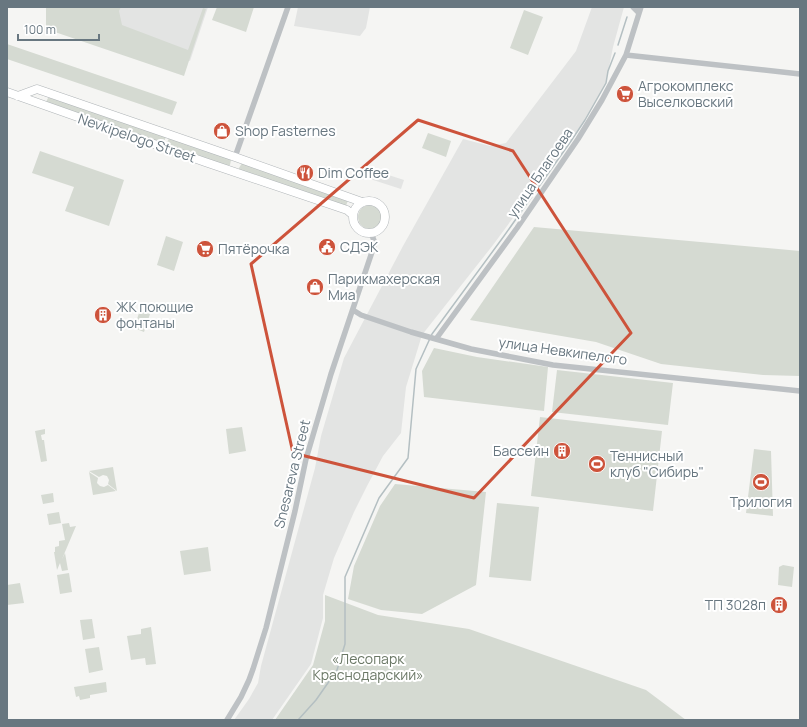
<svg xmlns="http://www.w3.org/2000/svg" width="807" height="727" viewBox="0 0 807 727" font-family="Manrope,sans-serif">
<rect width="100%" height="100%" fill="#f5f5f3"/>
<path fill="#e3e4e3" d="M 50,7 L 208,7 L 190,61 L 51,14 Z
M 298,7 L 370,7 L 366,28 L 360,36 L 294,26 Z
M 592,7 L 624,7 L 613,47 L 606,83 L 585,120 L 493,245 L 422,335 L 406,387 L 401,433 L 383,456 L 367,486 L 354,512 L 334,558 L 323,595 L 323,618 L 311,664 L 272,720 L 234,720 L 249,699 L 258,683 L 261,666 L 315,468 L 321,436 L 344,358 L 403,246 L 463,139 L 490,146 L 506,143 L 576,51 Z
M 373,170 L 404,180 L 401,189 L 370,179 Z"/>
<path fill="#d5dad2" d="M 46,7 L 121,7 L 119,11 L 122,25 L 188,50 L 203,8 L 206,9 L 184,76 L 46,29 Z
M 217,7 L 254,7 L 246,32 L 212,20 Z
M 524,10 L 543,17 L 528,55 L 510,48 Z
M 7,44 L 177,102 L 172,115 L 7,59 Z
M 50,97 L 166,137 L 163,144 L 46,102 L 48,98 Z
M 428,133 L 451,141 L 446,157 L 422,148 Z
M 169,138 L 231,159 L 231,160 L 230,165 L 228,166 L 166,145 Z
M 40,151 L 124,180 L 109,226 L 65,211 L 74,187 L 32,173 Z
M 242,163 L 348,200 L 346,206 L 239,170 L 239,168 Z
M358 217a12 12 0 1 1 24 0a12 12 0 1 1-24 0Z
M 534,227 L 800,251 L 800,376 L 763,375 L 661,364 L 596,342 L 470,320 Z
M 166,236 L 183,242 L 174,271 L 157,265 Z
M 140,310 L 150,314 L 144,332 L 134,328 Z
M 434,348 L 477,357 L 548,367 L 544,411 L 424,397 L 422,371 Z
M 557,370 L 673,383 L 668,425 L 552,412 Z
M 540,417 L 662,431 L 653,511 L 531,496 Z
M 242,427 L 246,451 L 229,454 L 226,429 Z
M 45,429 L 45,434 L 41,435 L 42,440 L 44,440 L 47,461 L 41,462 L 35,431 Z
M 754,449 L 771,451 L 773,516 L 746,513 Z
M 113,467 L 117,491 L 108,484 L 109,480 L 107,476 L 103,475 L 99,477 L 89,471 Z
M 89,472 L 98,478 L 97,483 L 100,486 L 104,487 L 108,485 L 116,491 L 93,495 Z
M 395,484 L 486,492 L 476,585 L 422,614 L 381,610 L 348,599 L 354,566 L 380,506 Z
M 53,493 L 54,502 L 43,504 L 41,495 Z
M 497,503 L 539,507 L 531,581 L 489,577 Z
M 59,512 L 61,523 L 49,525 L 47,514 Z
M 69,523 L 70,527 L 76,526 L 62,559 L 65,553 L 68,570 L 62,571 L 60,563 L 57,570 L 54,552 L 55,552 L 55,547 L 59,546 L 59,541 L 65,540 L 62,524 Z
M 208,547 L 211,571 L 184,575 L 180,551 Z
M 783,565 L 794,567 L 792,587 L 778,585 L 779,567 Z
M 69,573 L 72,592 L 60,594 L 57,575 Z
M 20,583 L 24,603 L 7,605 L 7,585 Z
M 325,595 L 378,615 L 469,629 L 646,690 L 686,720 L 275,720 L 313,665 L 325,621 Z
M 92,619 L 95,638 L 83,640 L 80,620 Z
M 151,627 L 156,664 L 146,665 L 145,658 L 131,660 L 127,636 L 141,634 L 141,629 Z
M 99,647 L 103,670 L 89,673 L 85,649 Z
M 106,682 L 107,692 L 90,695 L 90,698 L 80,700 L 79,696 L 76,697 L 74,687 Z"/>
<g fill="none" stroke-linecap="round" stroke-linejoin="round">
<path stroke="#b4bfc2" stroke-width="1.5" d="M 618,45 L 627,17
M 298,720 L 316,700 L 337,670 L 345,644 L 345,577 L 379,498 L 408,458 L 416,369 L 432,334 L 504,236 L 571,141 L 585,120 L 606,83 L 608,71 L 615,53"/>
<defs>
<path id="secondary" d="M 7,92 L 205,162 L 347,210 L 353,215
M 18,96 L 37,89 L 235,157 L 362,202
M353 217a16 16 0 1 1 32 0a16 16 0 1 1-32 0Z"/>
</defs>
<use href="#secondary" stroke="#b0b5b8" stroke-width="9"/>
<path stroke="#bdc1c4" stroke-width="5.5" d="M 633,7 L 639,13
M 626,55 L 800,74
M 235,157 L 288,7
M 353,310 L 361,315 L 411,332 L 471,349 L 553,365 L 800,391
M 436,339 L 517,228 L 578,139 L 602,100 L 626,55 L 641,7
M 227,720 L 241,697 L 249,680 L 253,669 L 266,628 L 295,511 L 306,459 L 331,374 L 375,243 L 371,233"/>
<use href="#secondary" stroke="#fff" stroke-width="8"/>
</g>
<path fill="none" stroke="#cd533b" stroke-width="3" stroke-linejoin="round" d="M 418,120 L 513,151 L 631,333 L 474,498 L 293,453 L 251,264 Z"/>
<defs>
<symbol id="supermarket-disc" viewBox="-11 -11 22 22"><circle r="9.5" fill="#cd533b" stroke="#fff"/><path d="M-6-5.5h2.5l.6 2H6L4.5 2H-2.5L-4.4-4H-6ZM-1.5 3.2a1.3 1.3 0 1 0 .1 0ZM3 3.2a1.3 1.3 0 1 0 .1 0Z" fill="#fff"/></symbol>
<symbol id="shop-disc" viewBox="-11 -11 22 22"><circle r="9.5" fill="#cd533b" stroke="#fff"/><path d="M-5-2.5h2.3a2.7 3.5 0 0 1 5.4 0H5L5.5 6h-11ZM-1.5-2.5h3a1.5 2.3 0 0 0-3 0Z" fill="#fff"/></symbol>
<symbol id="restaurant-disc" viewBox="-11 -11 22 22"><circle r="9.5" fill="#cd533b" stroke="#fff"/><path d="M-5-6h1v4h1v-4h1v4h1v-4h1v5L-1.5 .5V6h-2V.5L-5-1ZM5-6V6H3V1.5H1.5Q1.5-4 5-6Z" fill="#fff"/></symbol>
<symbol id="civic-disc" viewBox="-11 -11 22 22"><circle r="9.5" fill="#cd533b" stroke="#fff"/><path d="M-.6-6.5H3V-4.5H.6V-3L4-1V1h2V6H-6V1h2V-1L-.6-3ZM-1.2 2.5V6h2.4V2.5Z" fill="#fff"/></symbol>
<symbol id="building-disc" viewBox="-11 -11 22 22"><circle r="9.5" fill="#cd533b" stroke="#fff"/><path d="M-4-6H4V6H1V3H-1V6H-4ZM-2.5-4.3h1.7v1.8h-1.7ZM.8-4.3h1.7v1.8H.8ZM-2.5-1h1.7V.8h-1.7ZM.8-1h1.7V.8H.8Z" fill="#fff"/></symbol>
<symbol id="stadium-disc" viewBox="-11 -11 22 22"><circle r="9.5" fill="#cd533b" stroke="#fff"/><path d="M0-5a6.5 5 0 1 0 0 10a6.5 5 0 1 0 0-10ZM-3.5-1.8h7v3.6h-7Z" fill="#fff"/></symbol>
</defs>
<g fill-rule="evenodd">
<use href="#supermarket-disc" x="615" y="84" width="20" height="20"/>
<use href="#shop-disc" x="212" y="121" width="20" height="20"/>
<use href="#restaurant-disc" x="295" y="163" width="20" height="20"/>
<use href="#civic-disc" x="317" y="237" width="20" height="20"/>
<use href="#supermarket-disc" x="195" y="239" width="20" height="20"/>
<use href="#shop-disc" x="305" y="277" width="20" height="20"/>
<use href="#building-disc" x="93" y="305" width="20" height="20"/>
<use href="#building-disc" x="552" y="441" width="20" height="20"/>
<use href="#stadium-disc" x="587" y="454" width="20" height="20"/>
<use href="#stadium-disc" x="751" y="472" width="20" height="20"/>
<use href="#building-disc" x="769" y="595" width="20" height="20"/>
</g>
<g text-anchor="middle" stroke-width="4" stroke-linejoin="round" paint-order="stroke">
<g font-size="14" fill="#687780" stroke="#fff" text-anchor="start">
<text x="638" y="91">Агрокомплекс<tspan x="638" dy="16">Выселковский</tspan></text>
<text x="235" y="136">Shop Fasternes</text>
<text x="318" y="178">Dim Coffee</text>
<text x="340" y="252">СДЭК</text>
<text x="218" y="254">Пятёрочка</text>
<text x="328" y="284">Парикмахерская<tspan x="328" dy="16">Миа</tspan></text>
<text x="116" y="312">ЖК поющие<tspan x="116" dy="16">фонтаны</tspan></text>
<text x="549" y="456" text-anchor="end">Бассейн</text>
<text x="610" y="461">Теннисный<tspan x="610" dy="16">клуб "Сибирь"</tspan></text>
<text x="761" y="507" text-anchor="middle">Трилогия</text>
<text x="766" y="610" text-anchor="end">ТП 3028п</text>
</g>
<g font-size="14" fill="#687780" stroke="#fff">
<text transform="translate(137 138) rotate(19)" y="5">Nevkipelogo Street</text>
<text transform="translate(540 173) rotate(-56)" y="5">улица Благоева</text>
<text transform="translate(563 351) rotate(8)" y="5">улица Невкипелого</text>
<text transform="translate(292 474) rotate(-76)" y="5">Snesareva Street</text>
</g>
<g font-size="14" fill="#6b7866" stroke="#fff">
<text x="368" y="664">«Лесопарк<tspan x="368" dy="16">Краснодарский»</tspan></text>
</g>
</g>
<rect width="807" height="727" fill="none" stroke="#687780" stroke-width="16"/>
<path d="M18 34v6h81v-6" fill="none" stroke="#687780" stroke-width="2"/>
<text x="24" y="34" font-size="12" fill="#687780" stroke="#ffffff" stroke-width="3" paint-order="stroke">100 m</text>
</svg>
